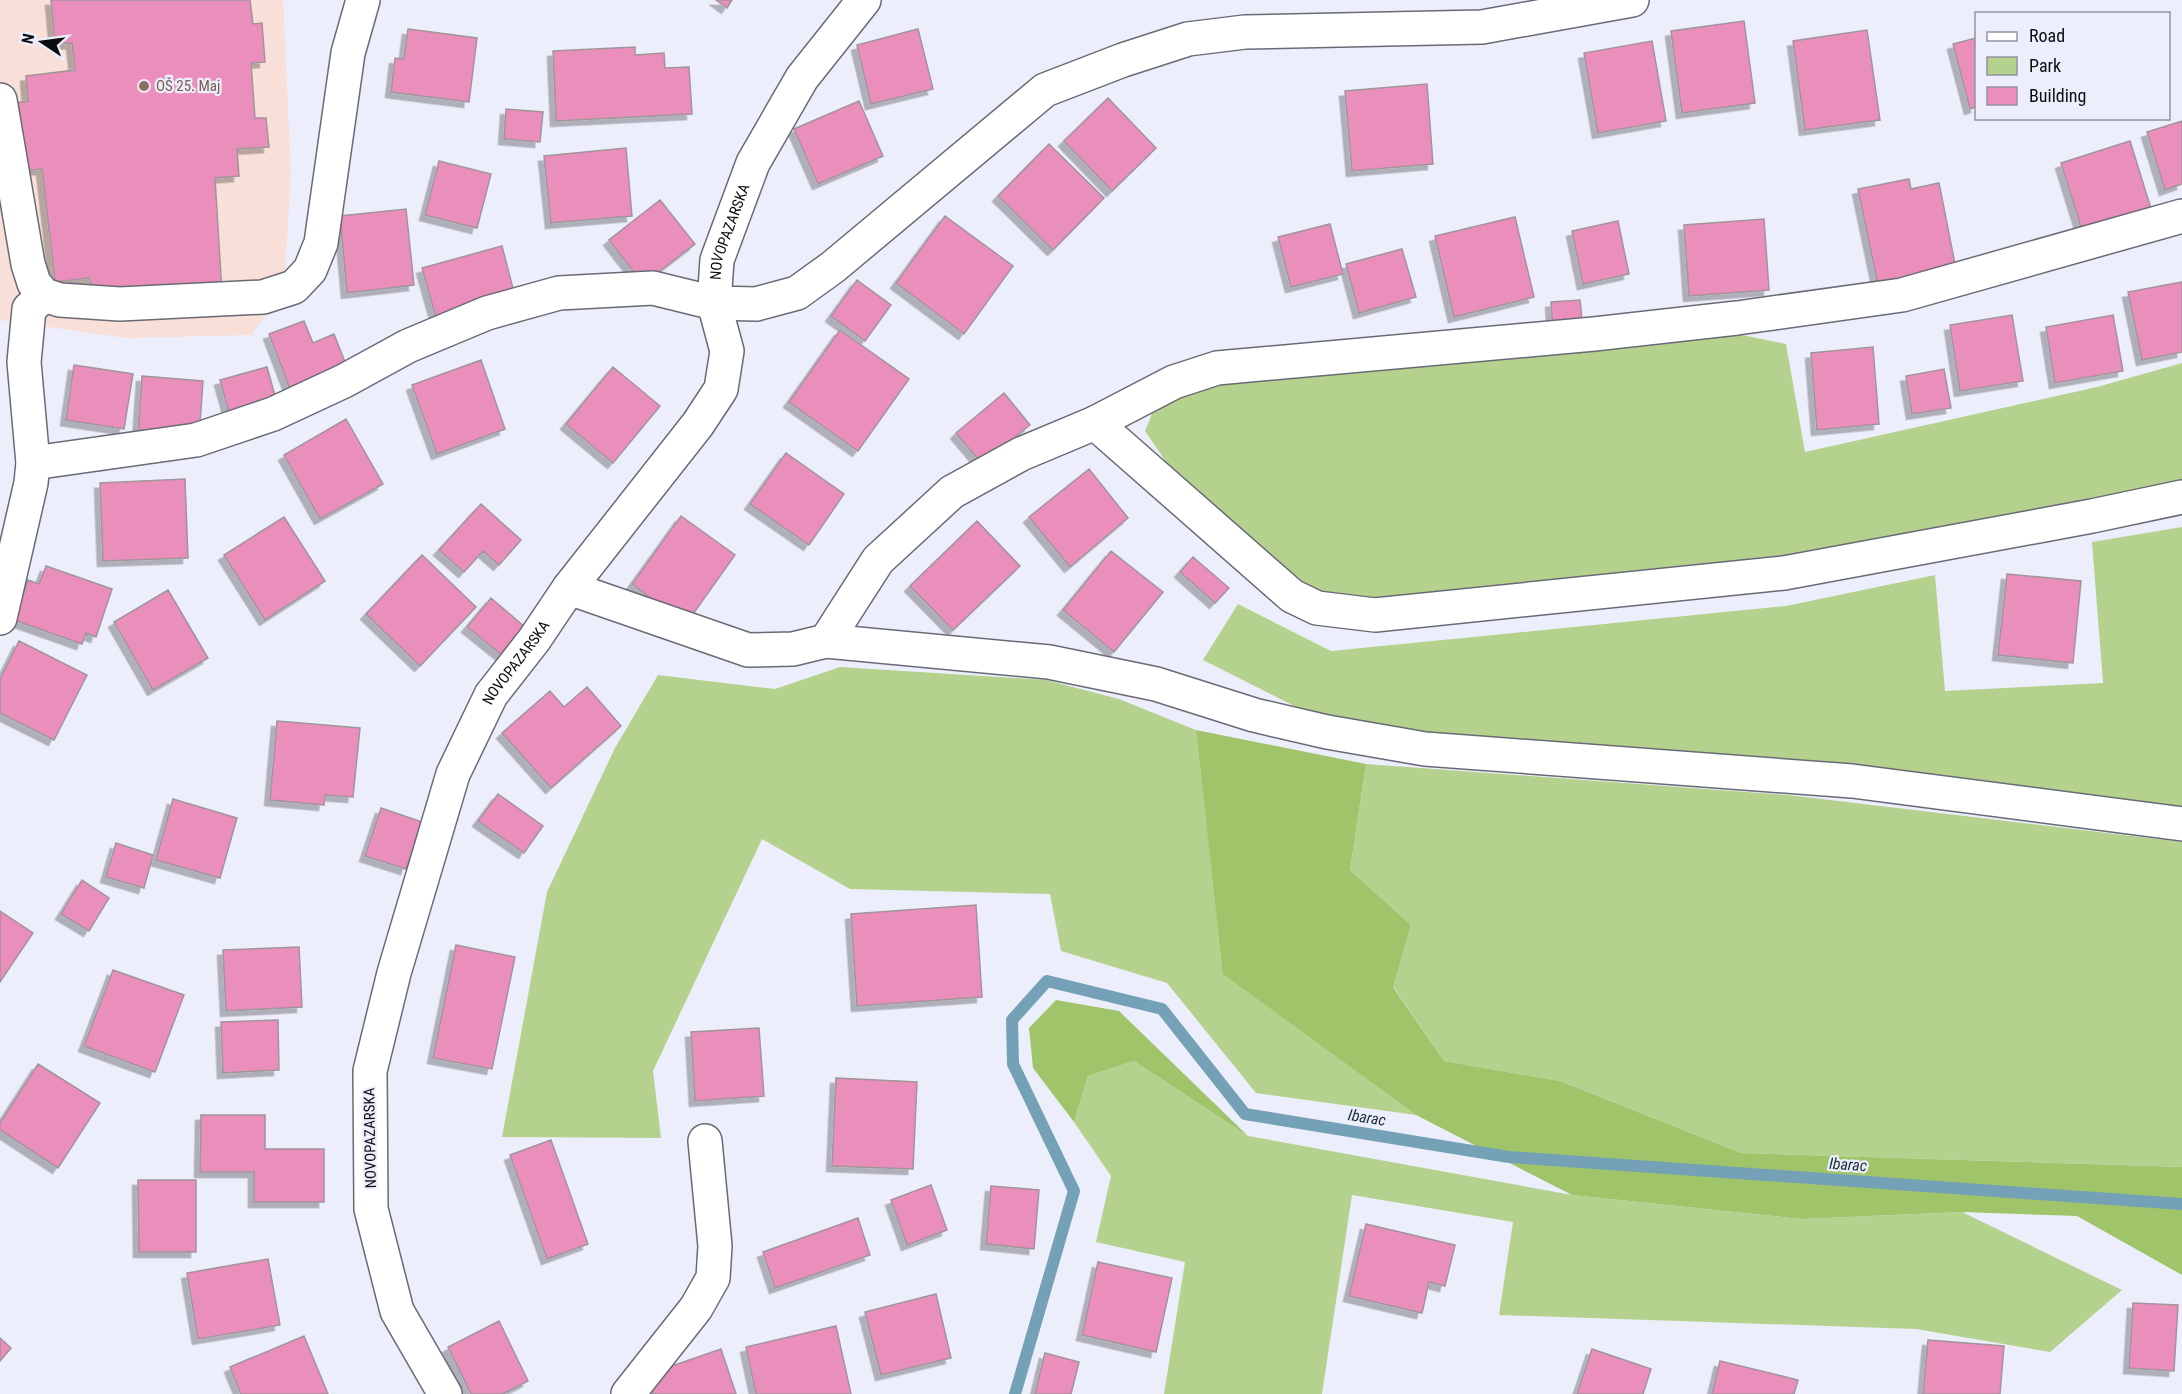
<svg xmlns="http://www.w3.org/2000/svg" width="2182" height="1394" viewBox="0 0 2182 1394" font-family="'Roboto Condensed',sans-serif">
<defs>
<filter id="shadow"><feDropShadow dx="-5.5" dy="5.5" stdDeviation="0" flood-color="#0004"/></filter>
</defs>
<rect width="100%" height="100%" fill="#edeefb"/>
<path fill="#f8dfd7" d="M 0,0 L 283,0 L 291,173 L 284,290 L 251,335 L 126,338 L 0,320 Z"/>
<path fill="#b4d28e" d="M 1737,334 L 1786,344 L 1805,452 L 2097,387 L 2182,363 L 2182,487 L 1777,560 L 1437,595 L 1348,601 L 1304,591 L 1190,497 L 1145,431 L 1157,401 L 1205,385 Z
M 2182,527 L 2182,813 L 1344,731 L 1203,660 L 1238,604 L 1331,651 L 1786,606 L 1935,575 L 1945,691 L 2103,683 L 2092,542 Z
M 840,667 L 1046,680 L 1119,699 L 1196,730 L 1224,974 L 1416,1115 L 1256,1093 L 1167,983 L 1061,951 L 1050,894 L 850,889 L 762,839 L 653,1071 L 661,1138 L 502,1137 L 547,892 L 615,748 L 658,675 L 775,689 Z
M 1366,764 L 1788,795 L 2182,842 L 2182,1167 L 1741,1153 L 1560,1081 L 1444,1061 L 1393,986 L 1411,925 L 1350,870 Z
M 1134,1061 L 1248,1136 L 1572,1195 L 1801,1219 L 1962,1212 L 2122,1290 L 2050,1352 L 1916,1329 L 1499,1315 L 1513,1222 L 1352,1195 L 1322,1394 L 1164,1394 L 1185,1262 L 1096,1242 L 1111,1176 L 1074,1122 L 1088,1076 Z"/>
<path fill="#9fc46a" d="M 1196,730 L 1366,764 L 1350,870 L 1411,925 L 1393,987 L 1444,1061 L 1560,1081 L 1741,1153 L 2182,1167 L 2182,1275 L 2077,1216 L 1962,1212 L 1801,1219 L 1572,1195 L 1416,1115 L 1223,974 Z
M 1056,1000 L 1119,1011 L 1248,1136 L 1134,1061 L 1088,1076 L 1074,1122 L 1033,1068 L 1029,1028 Z"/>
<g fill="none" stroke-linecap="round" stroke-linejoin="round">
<path stroke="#74a1b6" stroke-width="12" d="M 1015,1394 L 1074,1191 L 1013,1064 L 1012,1020 L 1047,981 L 1162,1009 L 1245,1114 L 1509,1157 L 2182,1204"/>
</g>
<path fill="#ea8ebc" stroke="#a1959a" stroke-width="1.5" filter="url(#shadow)" d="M 51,0 L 250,0 L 253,24 L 262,23 L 265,62 L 251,63 L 255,118 L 266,118 L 269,147 L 237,149 L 239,176 L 215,178 L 222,293 L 95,291 L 89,278 L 55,282 L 42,169 L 22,171 L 15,103 L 28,101 L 26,76 L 75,70 L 72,43 L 55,44 Z
M 716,0 L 732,0 L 727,8 Z
M 1744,21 L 1755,103 L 1682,113 L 1671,31 Z
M 408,29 L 477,38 L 469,102 L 391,92 L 395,58 L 404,59 Z
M 918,29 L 933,89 L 871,104 L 857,45 Z
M 1867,30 L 1880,120 L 1805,130 L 1793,41 Z
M 1976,38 L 1976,107 L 1970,109 L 1953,44 Z
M 1652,41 L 1666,121 L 1598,133 L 1584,53 Z
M 635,47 L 635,55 L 664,53 L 665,68 L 689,67 L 692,114 L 556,121 L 553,51 Z
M 1427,84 L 1433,164 L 1352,171 L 1345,91 Z
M 1108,98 L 1156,148 L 1112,191 L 1064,141 Z
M 859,101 L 883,156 L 818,184 L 794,129 Z
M 506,109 L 543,112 L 540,142 L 504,139 Z
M 2182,121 L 2182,184 L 2165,190 L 2147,132 Z
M 2130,141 L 2153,215 L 2084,237 L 2061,163 Z
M 1049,144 L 1104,198 L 1053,250 L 998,196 Z
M 626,148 L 632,216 L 551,223 L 544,156 Z
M 439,161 L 491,174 L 477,228 L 425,215 Z
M 1909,179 L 1911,189 L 1939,183 L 1957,274 L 1879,290 L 1858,189 Z
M 660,200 L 695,244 L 643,284 L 609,240 Z
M 406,209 L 414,285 L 347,293 L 340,216 Z
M 945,216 L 1013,266 L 964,334 L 896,283 Z
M 1515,217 L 1534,297 L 1454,317 L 1435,236 Z
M 1764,219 L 1769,290 L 1689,296 L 1684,225 Z
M 1618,221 L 1629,274 L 1583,284 L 1572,231 Z
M 1330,224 L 1343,274 L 1291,287 L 1278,237 Z
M 502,246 L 516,300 L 437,321 L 422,268 Z
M 1402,249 L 1416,297 L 1359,313 L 1346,264 Z
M 857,280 L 891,305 L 865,341 L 831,316 Z
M 2182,282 L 2182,352 L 2142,360 L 2128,292 Z
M 1580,300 L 1583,330 L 1553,332 L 1551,302 Z
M 2012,315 L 2023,381 L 1960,391 L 1950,325 Z
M 2113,315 L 2123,371 L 2055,383 L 2046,327 Z
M 304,321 L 313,343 L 334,334 L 347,367 L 290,389 L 269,334 Z
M 840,330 L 909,379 L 858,451 L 789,402 Z
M 1873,347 L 1879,424 L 1817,430 L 1811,353 Z
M 481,360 L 505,429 L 437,454 L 412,385 Z
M 74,365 L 133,374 L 124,429 L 66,420 Z
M 267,367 L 279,410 L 232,423 L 220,380 Z
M 613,367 L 660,406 L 613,463 L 566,424 Z
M 1944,369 L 1951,408 L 1912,414 L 1906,376 Z
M 142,376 L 203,381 L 199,438 L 138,434 Z
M 1004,393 L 1030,425 L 982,464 L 956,433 Z
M 346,419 L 383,484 L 320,519 L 284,455 Z
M 786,453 L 844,494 L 809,545 L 750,504 Z
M 1089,469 L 1128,518 L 1070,567 L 1029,517 Z
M 185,479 L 188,558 L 103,561 L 100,483 Z
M 481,504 L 521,540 L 499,565 L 483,551 L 464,572 L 439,550 Z
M 681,516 L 735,555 L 686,624 L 632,584 Z
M 284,517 L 325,581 L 265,620 L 224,555 Z
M 977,521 L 1020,566 L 953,630 L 910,586 Z
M 1111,551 L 1163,592 L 1114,652 L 1063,610 Z
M 422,555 L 476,607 L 420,666 L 366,614 Z
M 1193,557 L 1229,588 L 1215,603 L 1180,572 Z
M 46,566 L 112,589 L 96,637 L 86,633 L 82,644 L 14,620 L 28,580 L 39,584 Z
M 2007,574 L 2081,581 L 2073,663 L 1998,655 Z
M 168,590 L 208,658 L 153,690 L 114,622 Z
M 491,598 L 526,628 L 503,656 L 467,627 Z
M 19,641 L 87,675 L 54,740 L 0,713 L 0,679 Z
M 587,687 L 621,726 L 551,788 L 502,733 L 550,691 L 564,707 Z
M 277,721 L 360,728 L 353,797 L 325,795 L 324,805 L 270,800 Z
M 498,794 L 543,826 L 524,853 L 478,821 Z
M 173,799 L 237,818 L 220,878 L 156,860 Z
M 381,808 L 422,822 L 406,869 L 365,856 Z
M 116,843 L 153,855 L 144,888 L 106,877 Z
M 82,880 L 109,898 L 89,931 L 61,914 Z
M 976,905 L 982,997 L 857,1006 L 851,914 Z
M 0,911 L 33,933 L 0,982 Z
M 456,945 L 515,957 L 492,1069 L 433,1058 Z
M 299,947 L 302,1007 L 226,1011 L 223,950 Z
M 113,970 L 184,995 L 155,1072 L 84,1046 Z
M 278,1020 L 279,1070 L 223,1073 L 221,1022 Z
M 759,1028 L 764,1096 L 695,1101 L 691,1032 Z
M 38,1064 L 100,1103 L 58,1168 L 0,1130 L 0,1123 Z
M 836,1078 L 917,1082 L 913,1169 L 832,1166 Z
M 201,1115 L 265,1115 L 265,1149 L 324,1149 L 324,1202 L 254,1202 L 254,1172 L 200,1172 Z
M 551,1140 L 588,1244 L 547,1259 L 510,1155 Z
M 138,1180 L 196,1180 L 196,1252 L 139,1252 Z
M 931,1185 L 947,1230 L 907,1245 L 891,1200 Z
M 991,1186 L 1039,1190 L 1034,1249 L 986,1244 Z
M 858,1218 L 870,1255 L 775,1288 L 763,1252 Z
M 1366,1224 L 1455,1245 L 1445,1286 L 1429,1282 L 1422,1313 L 1349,1296 Z
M 268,1259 L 280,1325 L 198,1339 L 187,1273 Z
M 1098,1262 L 1172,1278 L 1156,1352 L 1082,1335 Z
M 936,1294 L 951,1358 L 881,1375 L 865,1312 Z
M 2133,1303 L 2178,1305 L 2174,1371 L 2129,1368 Z
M 499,1321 L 528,1381 L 503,1394 L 471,1394 L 448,1347 Z
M 836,1326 L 851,1394 L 756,1394 L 746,1347 Z
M 304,1336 L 328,1394 L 241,1394 L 230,1367 Z
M 0,1338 L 11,1348 L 0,1361 Z
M 1928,1340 L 2004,1346 L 2000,1394 L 1923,1394 Z
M 721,1349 L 736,1394 L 653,1394 L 646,1375 Z
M 1592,1349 L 1651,1369 L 1643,1394 L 1577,1394 Z
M 1045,1353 L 1079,1362 L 1071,1394 L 1035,1394 Z
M 1720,1361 L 1798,1380 L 1794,1394 L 1712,1394 Z"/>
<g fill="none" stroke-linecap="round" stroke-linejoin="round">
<defs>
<g id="minor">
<path d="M 0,100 L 28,264 L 34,283 L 44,295 L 60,300 L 120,304 L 263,297 L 294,287 L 310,270 L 321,243 L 348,53 L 363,0"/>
<path d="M 1095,423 L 1292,596 L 1317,608 L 1375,615 L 1784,573 L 2092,516 L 2182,497"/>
<path d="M 33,463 L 196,440 L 273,414 L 344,381 L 408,346 L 487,313 L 559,293 L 653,288 L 714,303 L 756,304 L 797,293 L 833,267 L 1045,90 L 1123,60 L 1188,39 L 1245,32 L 1482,27 L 1632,0"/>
<path d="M 569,588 L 748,650 L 793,649 L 826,641 L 878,560 L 952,492 L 1021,454 L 1095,423 L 1174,382 L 1217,368 L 1594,334 L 1737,318 L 1902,295 L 2182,216"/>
<path d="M 0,618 L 31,483 L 33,463 L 24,362 L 29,309 L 44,295"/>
<path d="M 826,641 L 1049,662 L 1156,684 L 1254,715 L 1327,732 L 1425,749 L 1852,781 L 2182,824"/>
<path id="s1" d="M 445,1394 L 397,1311 L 371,1209 L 370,1071 L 394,973 L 453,774 L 491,695 L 534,640 L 569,588 L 698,424 L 721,389 L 727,351 L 714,303 L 717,260 L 753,163 L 802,78 L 864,0"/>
<path d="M 628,1394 L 696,1308 L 713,1278 L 715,1246 L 705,1141"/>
</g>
</defs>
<use href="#minor" stroke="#696a75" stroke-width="36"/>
<use href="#minor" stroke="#fff" stroke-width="33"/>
</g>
<circle fill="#8d6e63" stroke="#edeefb" stroke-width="2" cx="144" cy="86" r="6"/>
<g text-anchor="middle" stroke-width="4.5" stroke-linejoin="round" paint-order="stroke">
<g font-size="15" fill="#785e54" stroke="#edeefb" text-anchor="start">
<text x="156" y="91">OŠ 25. Maj</text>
</g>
<g font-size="15" fill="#0c0d11" stroke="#edeefb">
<text dy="5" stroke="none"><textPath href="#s1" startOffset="1280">NOVOPAZARSKA</textPath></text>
<text dy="5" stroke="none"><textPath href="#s1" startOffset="776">NOVOPAZARSKA</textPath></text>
<text transform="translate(370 1138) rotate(-91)" y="5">NOVOPAZARSKA</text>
</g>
<g font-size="16" font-style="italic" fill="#1a2f37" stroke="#edeefb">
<text transform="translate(1367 1117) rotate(9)" y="6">Ibarac</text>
<text transform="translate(1848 1164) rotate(4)" y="6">Ibarac</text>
</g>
</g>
<rect x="1975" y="12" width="195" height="108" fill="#edeefb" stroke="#93949d" stroke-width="1.5"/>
<rect x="1987" y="32" width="30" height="9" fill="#ffffff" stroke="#93949d" stroke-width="1.5"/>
<text x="2029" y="42" font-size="18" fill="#0c0d11">Road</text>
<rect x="1987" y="57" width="30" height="18" fill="#b4d28e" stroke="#93949d" stroke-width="1.5"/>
<text x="2029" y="72" font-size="18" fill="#0c0d11">Park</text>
<rect x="1987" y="87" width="30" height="18" fill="#ea8ebc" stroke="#93949d" stroke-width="1.5"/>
<text x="2029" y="102" font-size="18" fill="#0c0d11">Building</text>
<g transform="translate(42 42) rotate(283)" stroke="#edeefb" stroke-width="4.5" paint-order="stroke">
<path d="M0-4.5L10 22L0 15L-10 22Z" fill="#0c0d11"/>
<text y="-9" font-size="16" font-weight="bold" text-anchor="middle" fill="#0c0d11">N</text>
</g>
</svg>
